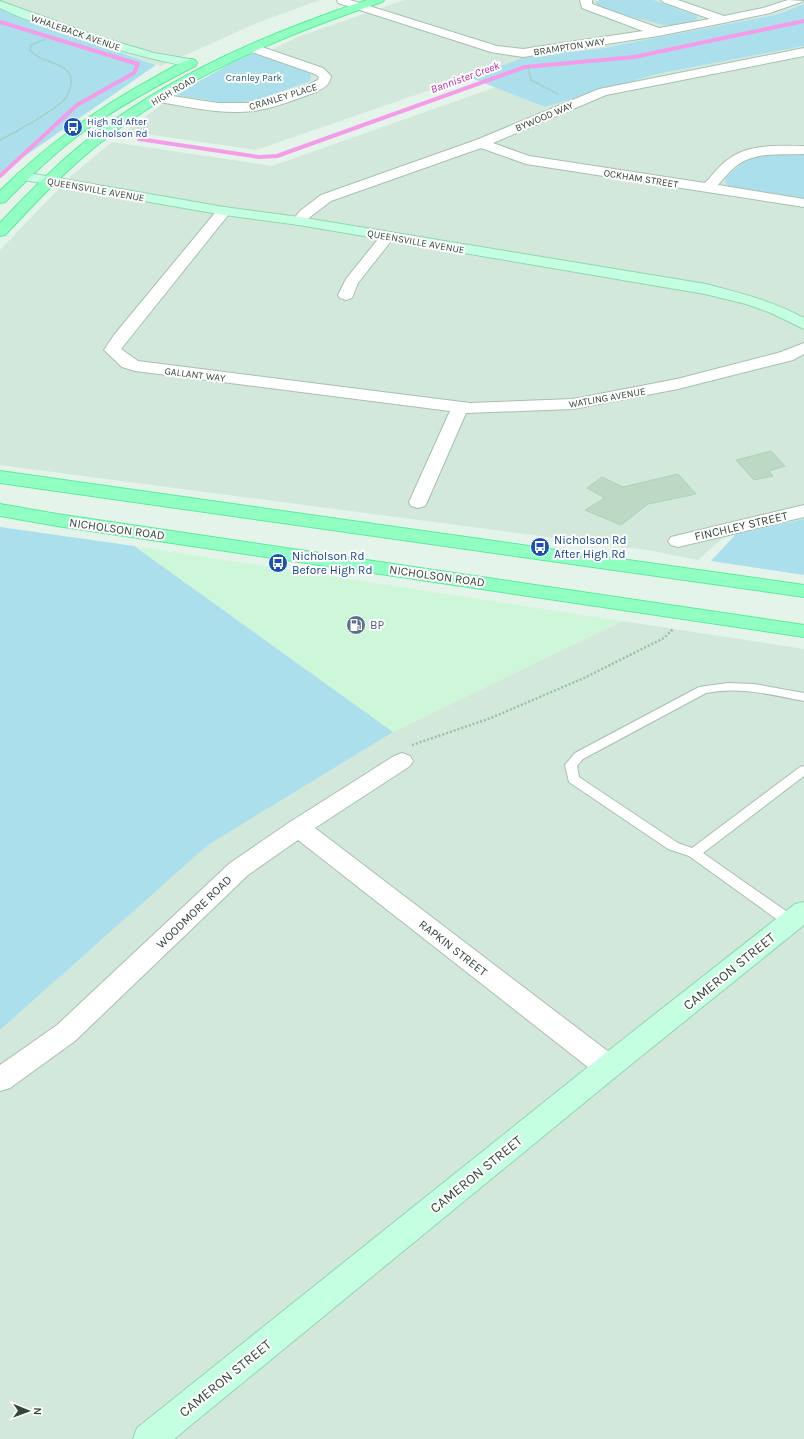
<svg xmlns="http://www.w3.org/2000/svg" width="804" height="1439" viewBox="0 0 804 1439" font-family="Karla,sans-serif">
<rect width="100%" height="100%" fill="#e4f4eb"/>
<path fill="#d2e8db" d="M 0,0 L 320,0 L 257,23 L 161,66 L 36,23 L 0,8 Z
M 405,0 L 804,0 L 804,4 L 779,14 L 661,37 L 598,49 L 539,55 L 520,59 L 256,150 L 126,131 L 175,95 L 232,104 L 269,51 L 300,36 Z
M 804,46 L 804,519 L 723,538 L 698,560 L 647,550 L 0,465 L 0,250 L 72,175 L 112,142 L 272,166 L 496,87 L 545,107 L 657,74 Z
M 622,621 L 804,649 L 804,1439 L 0,1439 L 0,1030 L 208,845 L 393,732 Z"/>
<path fill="#cef7da" d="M 134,546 L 622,621 L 393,732 Z"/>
<path fill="#aadfeb" d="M 600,0 L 653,0 L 697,16 L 697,21 L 667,26 L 602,9 L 595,2 Z
M 804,4 L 804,46 L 657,74 L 545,107 L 469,77 L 520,59 L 519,57 L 598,49 L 779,14 Z
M 0,8 L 36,23 L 156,65 L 6,169 L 0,174 Z
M 247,54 L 260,54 L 311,71 L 310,81 L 260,99 L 232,104 L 175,95 Z
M 767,153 L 804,153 L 804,200 L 737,190 L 726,184 L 725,179 C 741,164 745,159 767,153 Z
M 804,519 L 804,575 L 711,561 L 736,534 Z
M 0,527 L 134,546 L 393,732 L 208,845 L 0,1030 Z"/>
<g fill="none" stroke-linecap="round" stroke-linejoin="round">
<path stroke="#f59ce9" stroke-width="4" d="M 0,22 L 138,64 L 134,73 L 77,105 L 0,176
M 139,139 L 259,157 L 277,156 L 525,67 L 634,57 L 804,21"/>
</g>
<path fill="#bcd9c6" stroke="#acd1b8" d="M 771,451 L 785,466 L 769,471 L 773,476 L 754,480 L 736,460 Z
M 678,474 L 696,494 L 648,504 L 621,525 L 585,510 L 605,498 L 587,488 L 602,477 L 623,487 Z"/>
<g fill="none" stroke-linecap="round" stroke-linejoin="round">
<defs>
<path id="lane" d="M 728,683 L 754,684 L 804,693 L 804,701 C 772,695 739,686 706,693 L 583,759 L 577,766 L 579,777 L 678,843 L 692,848 L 800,767 L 804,766 L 804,776 L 703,853 L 796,918 L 798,922 L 796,926 L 791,927 L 786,926 L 689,856 L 668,849 L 569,782 L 565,765 L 575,753 L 699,687 Z"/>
<path id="street" d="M 337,0 L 350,0 L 497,46 L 523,49 L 643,31 L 582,8 L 580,0 L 592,0 L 592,4 L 659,28 L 710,19 L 663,2 L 661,0 L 678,0 L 724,16 L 763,8 L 788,0 L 804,1 L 770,13 L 723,23 L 658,36 L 523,57 L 491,52 L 338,3 Z
M 253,44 L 323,68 L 331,76 C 330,85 324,88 316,92 C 296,99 275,108 254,111 C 222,115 190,107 159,102 L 155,101 L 153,98 L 155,95 L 159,94 L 218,103 L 254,103 L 302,88 L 318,80 L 319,77 L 315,74 L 249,51 L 247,48 L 249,45 Z
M 804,48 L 804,56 L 606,95 L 493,143 L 529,156 L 705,183 C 712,176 718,167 726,161 C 747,143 778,146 804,146 L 804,154 C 781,155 754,151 735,167 C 729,172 723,179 718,185 L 804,199 L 804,207 L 526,164 L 481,148 L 331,201 L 310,217 L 304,224 L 299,225 L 294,224 L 292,221 L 300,211 L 321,195 L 476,140 L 599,89 Z
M 224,207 L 229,208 L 231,211 L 229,214 L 121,349 L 138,361 L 470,403 L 573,399 L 677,379 L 781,352 L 804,343 L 804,354 L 793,360 L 678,389 L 573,409 L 466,413 L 427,502 L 425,506 L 418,508 L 411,506 L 409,502 L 450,411 L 135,371 L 122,367 L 104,350 L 114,335 L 219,208 Z
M 388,232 L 393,233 L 395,236 L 358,283 L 352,298 L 346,300 L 340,298 L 338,295 L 346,279 L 383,233 Z
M 804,505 L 804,517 L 678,547 L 671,545 L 668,541 L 671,537 Z
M 402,753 L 410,756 L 413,761 L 410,766 L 315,828 L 618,1059 L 622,1067 L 618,1075 L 608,1078 L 598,1075 L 298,840 L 248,875 L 75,1041 L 10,1088 L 0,1091 L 0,1065 L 57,1025 L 230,863 L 290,822 L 394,756 Z"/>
<path id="secondary" d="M 0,1 L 97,36 L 154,53 L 195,60 L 197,63 L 195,66 L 191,67 C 144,58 99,45 55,29 C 36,23 18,17 0,8 Z
M 23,172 L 224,207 L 299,217 L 706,284 C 740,293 773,301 804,318 L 804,329 L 771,313 L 746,304 L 705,294 L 299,225 L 224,215 L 18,179 L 16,176 L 18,173 Z
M 804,902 L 804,925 L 618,1075 L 174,1439 L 133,1439 L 137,1428 L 598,1059 L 795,904 Z"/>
<path id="primary" d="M 367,0 L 384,0 L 382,2 C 281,36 180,78 96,146 C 63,173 34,204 5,235 L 0,236 L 0,223 C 27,194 56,165 87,140 C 170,75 268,33 367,0 Z
M 191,59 L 195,60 L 197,63 L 195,66 C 158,85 121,105 87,129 C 57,150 31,176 5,202 L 0,203 L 0,191 C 46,146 93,111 150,80 C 163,73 177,63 191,59 Z
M 0,471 L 804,585 L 804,597 L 0,483 Z
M 0,504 L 57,514 L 804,625 L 804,637 L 57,526 L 0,516 Z"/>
</defs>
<use href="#lane" stroke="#a6c0b0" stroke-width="2"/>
<use href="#street" stroke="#a6c0b0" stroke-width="2"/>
<use href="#secondary" stroke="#91d6b1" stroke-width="2"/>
<use href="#primary" stroke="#5aec98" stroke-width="2"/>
<path stroke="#97c2a7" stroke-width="1.5" stroke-dasharray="1 1" stroke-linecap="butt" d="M 528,66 L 531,80 L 558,94
M 0,140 C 19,130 47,115 63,101 C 69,95 74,81 69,73 C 59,61 40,62 30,50 L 31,45 L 45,39"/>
<path stroke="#97c2a7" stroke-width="2.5" stroke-dasharray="2 2" stroke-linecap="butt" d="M 412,745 L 491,718 L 584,678 L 664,638 L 673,629"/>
<use href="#lane" fill="#fff" fill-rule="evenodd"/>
<use href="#street" fill="#fff" fill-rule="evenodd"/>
<use href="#secondary" fill="#c3ffe0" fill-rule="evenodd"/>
<use href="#primary" fill="#92ffc2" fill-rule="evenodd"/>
</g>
<defs>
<symbol id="bus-disc" viewBox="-11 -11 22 22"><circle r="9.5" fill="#1a4fb4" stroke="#fff"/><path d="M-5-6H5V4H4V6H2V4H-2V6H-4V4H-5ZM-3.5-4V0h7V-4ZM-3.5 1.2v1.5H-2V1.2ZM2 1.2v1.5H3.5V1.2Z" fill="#fff"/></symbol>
<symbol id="fuel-disc" viewBox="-11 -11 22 22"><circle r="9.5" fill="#5c6f8a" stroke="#fff"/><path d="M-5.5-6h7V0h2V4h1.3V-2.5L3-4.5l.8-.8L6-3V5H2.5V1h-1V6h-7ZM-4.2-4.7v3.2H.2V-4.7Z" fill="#fff"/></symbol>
</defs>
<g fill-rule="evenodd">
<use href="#bus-disc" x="62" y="116" width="22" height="22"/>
<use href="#bus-disc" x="529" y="536" width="22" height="22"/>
<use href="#bus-disc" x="267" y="552" width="22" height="22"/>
<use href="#fuel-disc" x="345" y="614" width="22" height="22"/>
</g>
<g text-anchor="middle" stroke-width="4" stroke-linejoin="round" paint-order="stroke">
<g font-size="10" fill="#34463a" stroke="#fff">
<text transform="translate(76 32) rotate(19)" y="4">WHALEBACK AVENUE</text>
<text transform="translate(569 46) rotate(-9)" y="4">BRAMPTON WAY</text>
<text transform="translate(173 90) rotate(-30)" y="4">HIGH ROAD</text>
<text transform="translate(283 96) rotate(-17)" y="4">CRANLEY PLACE</text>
<text transform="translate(544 116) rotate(-23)" y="4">BYWOOD WAY</text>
<text transform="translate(641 178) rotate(9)" y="4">OCKHAM STREET</text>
<text transform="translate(96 189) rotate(10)" y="4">QUEENSVILLE AVENUE</text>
<text transform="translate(416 241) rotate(10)" y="4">QUEENSVILLE AVENUE</text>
<text transform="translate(195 374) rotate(7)" y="4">GALLANT WAY</text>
<text transform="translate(607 397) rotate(-10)" y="4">WATLING AVENUE</text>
</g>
<g font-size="10" fill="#235d7c" stroke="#fff">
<text x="254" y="81">Cranley Park</text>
</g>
<g font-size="10" fill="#164399" stroke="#fff" text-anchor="start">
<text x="87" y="125">High Rd After<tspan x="87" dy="12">Nicholson Rd</tspan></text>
</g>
<g font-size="11" font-style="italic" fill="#b926a3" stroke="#fff">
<text transform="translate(465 77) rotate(-20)" y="4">Bannister Creek</text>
</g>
<g font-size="12" fill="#34463a" stroke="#fff">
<text transform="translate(741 526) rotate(-13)" y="4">FINCHLEY STREET</text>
<text transform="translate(117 529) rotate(8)" y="4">NICHOLSON ROAD</text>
<text transform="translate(437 576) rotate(8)" y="4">NICHOLSON ROAD</text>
<text transform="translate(194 912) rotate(-44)" y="4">WOODMORE ROAD</text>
<text transform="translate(453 948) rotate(38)" y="4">RAPKIN STREET</text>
</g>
<g font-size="12" fill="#164399" stroke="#fff" text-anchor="start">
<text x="554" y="544">Nicholson Rd<tspan x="554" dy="14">After High Rd</tspan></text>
<text x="292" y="560">Nicholson Rd<tspan x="292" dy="14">Before High Rd</tspan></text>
</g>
<g font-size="12" fill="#4e5e75" stroke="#fff" text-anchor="start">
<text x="370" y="629">BP</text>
</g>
<g font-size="14" fill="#34463a" stroke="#fff">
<text transform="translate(729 971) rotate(-39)" y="5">CAMERON STREET</text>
<text transform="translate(476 1174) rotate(-39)" y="5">CAMERON STREET</text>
<text transform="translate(225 1378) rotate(-39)" y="5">CAMERON STREET</text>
</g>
</g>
<g transform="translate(28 1411) rotate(91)" stroke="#ffffff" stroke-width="3" paint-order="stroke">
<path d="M0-3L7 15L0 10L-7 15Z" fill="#34463a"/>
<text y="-6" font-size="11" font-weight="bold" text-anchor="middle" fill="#34463a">N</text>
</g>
</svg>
